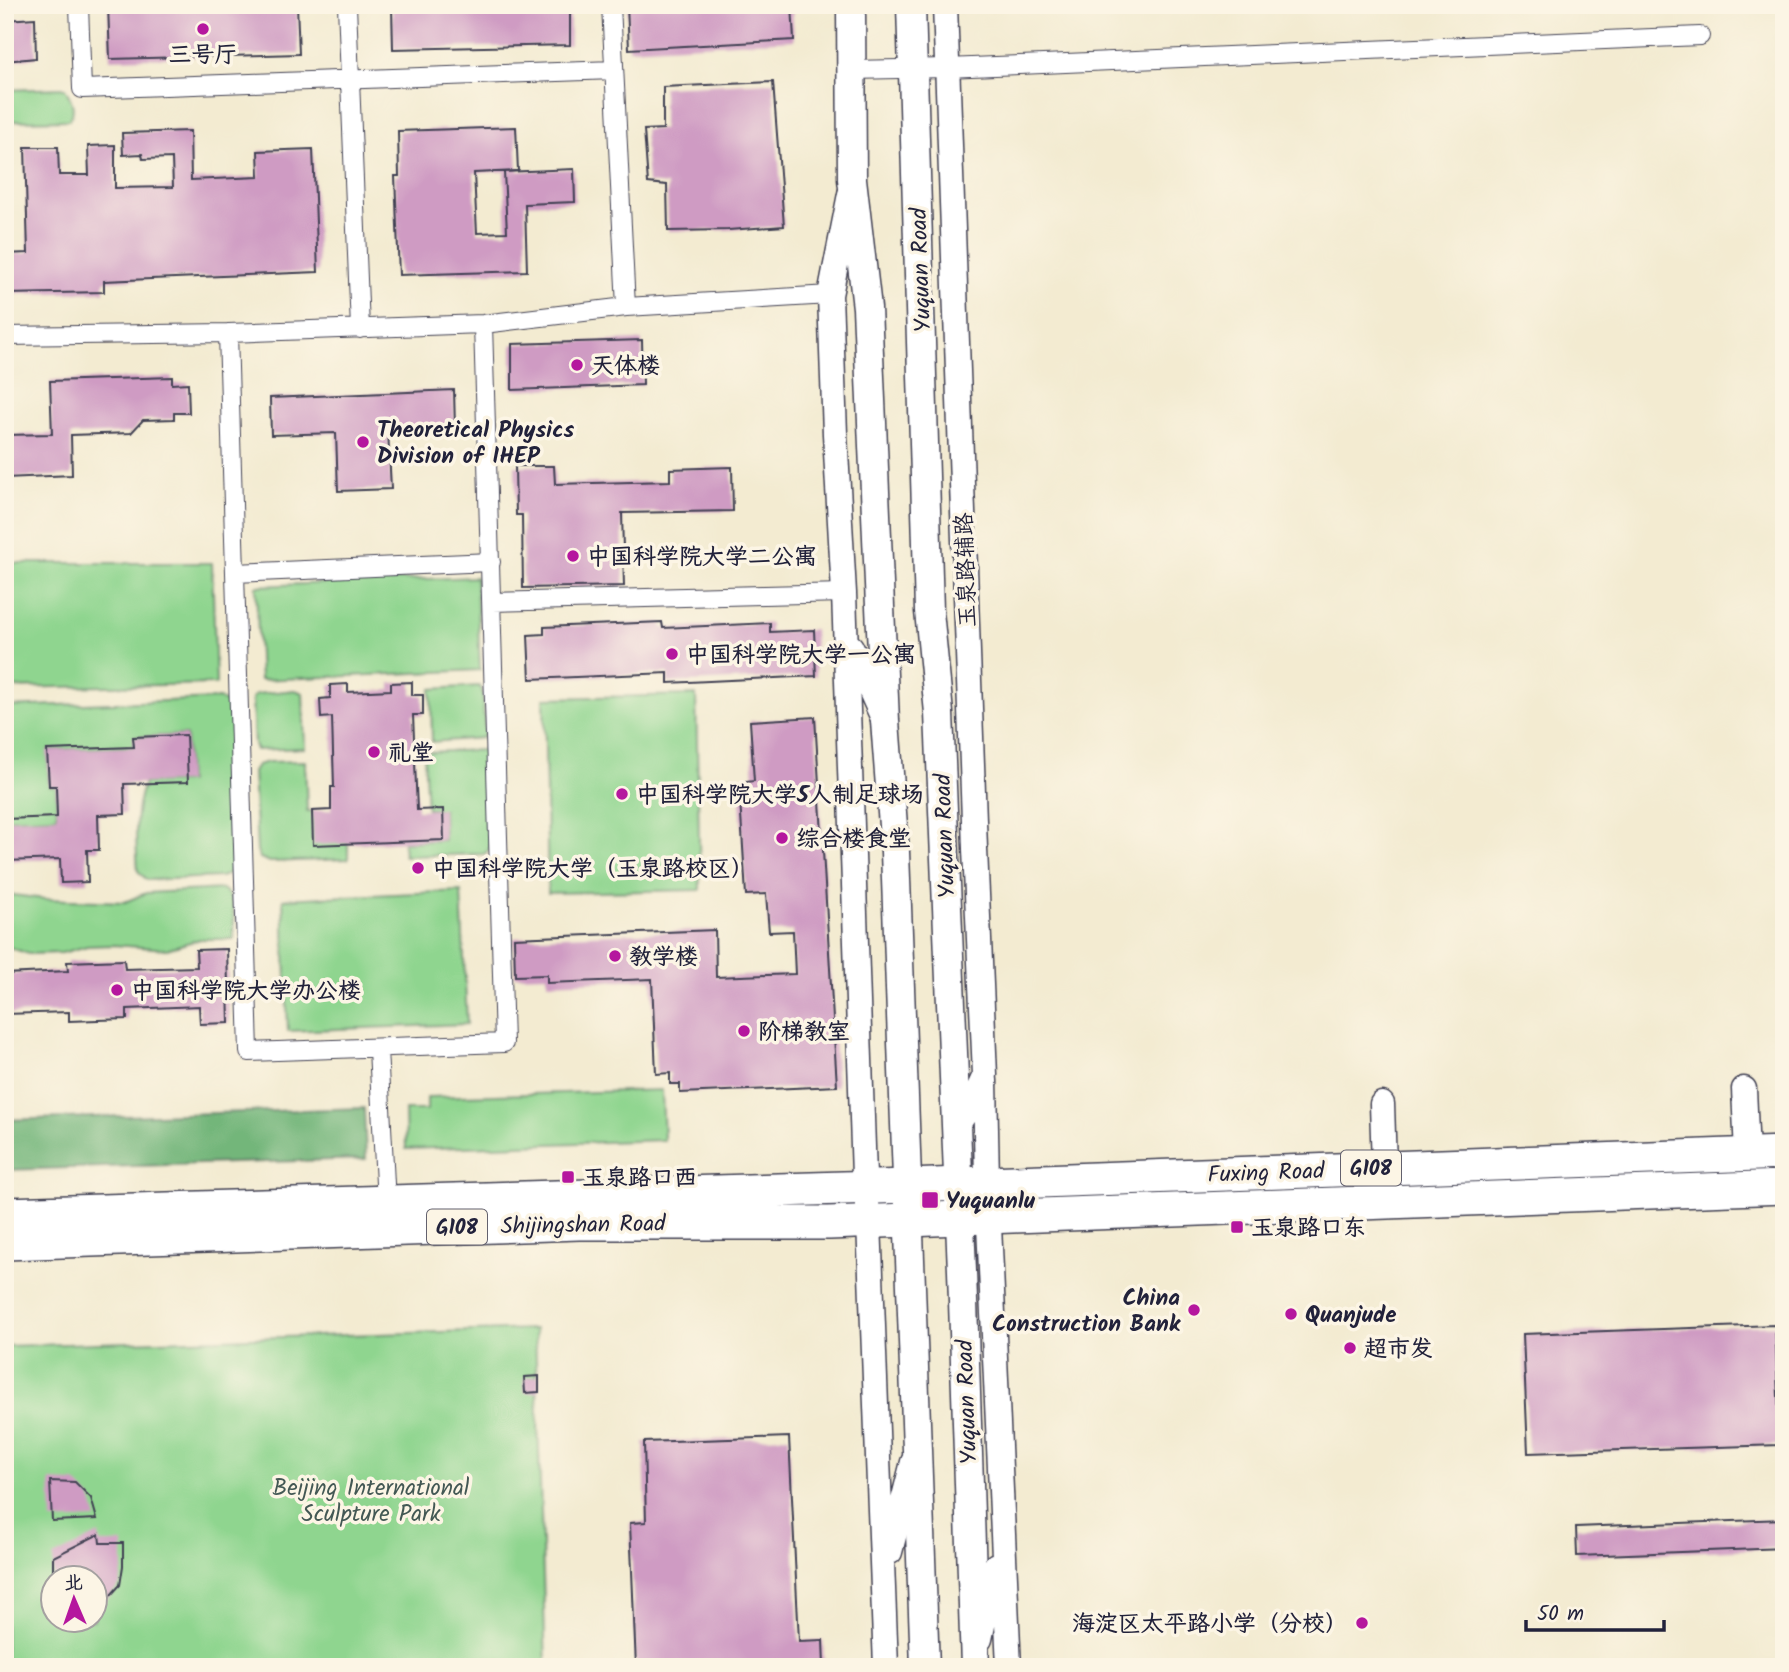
<svg xmlns="http://www.w3.org/2000/svg" width="1789" height="1672" viewBox="0 0 1789 1672" font-family="Kalam,'LXGW WenKai TC',sans-serif">
<rect width="100%" height="100%" fill="#fcf5e5"/>
<filter id="ink" filterUnits="userSpaceOnUse"><feTurbulence type="fractalNoise" baseFrequency=".0143" numOctaves="2"/><feDisplacementMap in="SourceGraphic" scale="14" xChannelSelector="R" yChannelSelector="G"/><feConvolveMatrix kernelMatrix="1 2 1 2 8 2 1 2 1" color-interpolation-filters="sRGB"/></filter>
<filter id="wash" filterUnits="userSpaceOnUse"><feTurbulence type="fractalNoise" baseFrequency=".00686" numOctaves="4" result="noise"/><feDisplacementMap in="SourceGraphic" scale="28" xChannelSelector="R" yChannelSelector="G"/><feGaussianBlur stdDeviation="1.57" result="paint"/><feColorMatrix in="noise" values="0 0 0 0 0 0 0 0 0 0 0 0 0 0 0 0 0 1.4 0 .05"/><feComposite in="paint" operator="in"/></filter>
<g filter="url(#wash)">
<rect width="100%" height="100%" fill="#f3ebd1"/>
<path fill="#8fd58f" stroke="#587c65" stroke-width="2" fill-rule="evenodd" d="M 65,88 C 71,99 77,109 69,120 L 13,121 L 6,132 L 8,186 L 5,191 L 5,90 Z
M 5,563 L 212,563 L 216,684 L 5,688 Z
M 476,577 L 480,670 L 260,680 L 256,586 Z
M 479,686 L 482,690 L 485,733 L 482,738 L 432,742 L 431,689 Z
M 295,690 L 303,693 L 305,748 L 256,750 L 254,744 L 252,698 L 257,694 Z
M 696,695 L 700,890 L 548,893 L 544,698 Z
M 219,699 L 229,704 L 233,714 L 232,866 L 229,874 L 220,877 L 147,880 L 138,871 C 136,841 133,812 144,783 L 188,782 L 186,735 L 134,737 L 134,747 L 48,750 L 49,786 L 56,786 L 57,817 L 5,819 L 5,707 Z
M 486,750 L 491,839 L 489,850 L 484,854 L 404,856 L 403,842 L 444,840 L 443,809 L 427,809 L 424,752 Z
M 305,761 L 307,811 L 312,811 L 348,844 L 348,859 L 270,862 L 260,858 L 257,851 L 253,771 L 257,765 L 268,762 Z
M 223,889 C 237,900 233,922 234,939 L 200,939 L 167,949 L 113,945 L 87,946 L 62,953 L 29,954 L 5,946 L 5,894 L 44,899 L 125,902 L 146,893 Z
M 461,891 L 467,1024 L 288,1031 L 283,899 Z
M 662,1090 L 664,1140 L 406,1149 L 405,1110 L 427,1110 L 427,1097 Z
M 535,1329 L 546,1667 L 5,1667 L 5,1346 ZM 52,1578 L 94,1578 L 94,1620 L 52,1620 Z"/>
<path fill="#73b67a" stroke="#4a6c5a" stroke-width="2" d="M 364,1108 L 366,1159 L 5,1170 L 5,1120 Z"/>
<g id="blocks">
<path fill="#cf9bc3" d="M 108,5 L 297,5 L 299,54 L 110,59 Z
M 460,5 L 570,5 L 570,45 L 393,49 L 392,7 Z
M 627,5 L 792,5 L 794,40 L 629,49 Z
M 35,18 L 36,58 L 5,61 L 5,20 Z
M 773,82 L 784,226 L 728,230 L 668,231 L 667,185 L 648,183 L 644,130 L 663,129 L 663,87 Z
M 516,127 L 518,171 L 474,173 L 477,233 L 507,232 L 504,172 L 574,169 L 575,202 L 525,204 L 527,271 L 399,275 L 395,176 L 399,176 L 398,131 Z
M 190,131 L 191,180 L 259,177 L 258,151 L 313,149 L 318,272 L 104,281 L 104,292 L 5,294 L 5,254 L 28,253 L 25,147 L 58,147 L 59,175 L 89,175 L 88,146 L 115,145 L 115,188 L 173,187 L 172,158 L 143,159 L 142,154 L 123,155 L 122,133 Z
M 642,340 L 643,385 L 512,390 L 512,344 Z
M 172,377 L 172,384 L 188,383 L 189,413 L 174,413 L 174,419 L 143,420 L 131,433 L 71,435 L 72,475 L 5,478 L 5,435 L 52,434 L 50,381 Z
M 454,390 L 455,428 L 388,430 L 391,489 L 338,491 L 336,433 L 271,435 L 270,398 Z
M 515,466 L 554,466 L 555,484 L 670,481 L 670,469 L 732,467 L 733,511 L 622,513 L 624,586 L 523,588 L 522,515 L 516,515 Z
M 662,622 L 663,628 L 770,623 L 770,632 L 814,630 L 816,676 L 668,683 L 668,673 L 530,679 L 528,635 L 544,634 L 544,627 Z
M 412,682 L 412,695 L 423,695 L 423,715 L 413,715 L 417,810 L 443,809 L 444,840 L 313,845 L 312,811 L 331,810 L 331,787 L 334,787 L 332,717 L 321,718 L 320,699 L 330,698 L 330,685 L 348,684 L 348,692 L 391,690 L 391,683 Z
M 815,717 L 837,1086 L 680,1093 L 680,1084 L 670,1084 L 670,1073 L 656,1074 L 652,979 L 547,983 L 547,975 L 515,976 L 514,938 L 715,930 L 716,977 L 795,974 L 793,931 L 769,932 L 766,894 L 746,895 L 739,783 L 754,781 L 750,721 Z
M 186,735 L 188,782 L 124,784 L 125,814 L 98,815 L 99,850 L 87,850 L 88,882 L 61,883 L 60,859 L 5,861 L 5,819 L 57,817 L 56,786 L 49,786 L 47,750 L 134,747 L 133,737 Z
M 227,949 L 229,1023 L 200,1024 L 199,1006 L 127,1009 L 127,1019 L 69,1021 L 69,1012 L 5,1014 L 5,974 L 68,971 L 67,962 L 124,960 L 125,969 L 197,967 L 196,950 Z
M 1775,1325 L 1780,1445 L 1528,1453 L 1523,1334 Z
M 539,1376 L 539,1392 L 525,1393 L 524,1377 Z
M 789,1437 L 799,1641 L 823,1640 L 824,1667 L 636,1667 L 630,1523 L 646,1522 L 644,1442 Z
M 50,1481 L 75,1482 L 91,1498 L 97,1519 L 52,1521 Z
M 1784,1519 L 1784,1548 L 1577,1556 L 1576,1527 Z
M 99,1534 L 100,1543 L 123,1543 L 123,1566 L 120,1585 L 94,1614 L 94,1578 L 53,1578 L 53,1557 Z"/>
</g>
</g>
<g filter="url(#ink)">
<use href="#blocks" fill-opacity="0" stroke="#414052" stroke-width="2"/>
<g fill="none" stroke-linecap="round" stroke-linejoin="round">
<defs>
<path id="street" d="M 79,5 L 82,89 L 614,70
M 347,5 L 360,329
M 611,5 L 626,307
M 851,70 L 947,68 L 1700,36
M 228,333 L 249,1052 L 504,1043 L 483,324
M 5,336 L 228,333 L 483,324 L 626,307 L 830,295
M 235,573 L 491,562
M 493,602 L 844,593
M 378,1049 L 386,1203"/>
<path id="secondary" d="M 945,5 L 975,849 L 985,1075 L 974,1099 L 956,1128
M 850,194 L 830,295 L 835,434 L 844,593 L 864,1176 L 869,1222 L 886,1667
M 851,647 L 882,716
M 985,1080 L 987,1181 L 1009,1667
M 1744,1089 L 1747,1154
M 1382,1104 L 1384,1167
M 890,1552 L 913,1462
M 980,1639 L 996,1565"/>
<path id="primary" d="M 851,5 L 852,179 L 867,308 L 885,721 L 895,852 L 925,1667
M 911,5 L 929,611 L 939,713 L 962,1271 L 975,1667"/>
<path id="highway" d="M 5,1214 L 908,1186 L 1784,1153
M 5,1243 L 579,1223 L 829,1223 L 1784,1187"/>
</defs>
<use href="#street" stroke="#414052" stroke-width="20"/>
<use href="#secondary" stroke="#414052" stroke-width="27"/>
<use href="#primary" stroke="#414052" stroke-width="31"/>
<use href="#highway" stroke="#414052" stroke-width="36"/>
<use href="#street" stroke="#fff" stroke-width="18"/>
<use href="#secondary" stroke="#fff" stroke-width="24"/>
<use href="#primary" stroke="#fff" stroke-width="28"/>
<use href="#highway" stroke="#fff" stroke-width="33"/>
</g>
</g>
<g fill="#b5179e" stroke="#fcf5e5" stroke-width="2.5">
<circle cx="203" cy="29" r="7"/>
<circle cx="577" cy="365" r="7"/>
<circle cx="363" cy="442" r="7"/>
<circle cx="573" cy="556" r="7"/>
<circle cx="672" cy="654" r="7"/>
<circle cx="374" cy="752" r="7"/>
<circle cx="622" cy="794" r="7"/>
<circle cx="782" cy="838" r="7"/>
<circle cx="418" cy="868" r="7"/>
<circle cx="615" cy="956" r="7"/>
<circle cx="117" cy="990" r="7"/>
<circle cx="744" cy="1031" r="7"/>
<rect x="561" y="1170" width="14" height="14" rx="3.5"/>
<rect x="921" y="1191" width="18" height="18" rx="3.5"/>
<rect x="1230" y="1220" width="14" height="14" rx="3.5"/>
<circle cx="1194" cy="1310" r="7"/>
<circle cx="1291" cy="1314" r="7"/>
<circle cx="1350" cy="1348" r="7"/>
<circle cx="1362" cy="1623" r="7"/>
</g>
<g text-anchor="middle" stroke-width="7" stroke-linejoin="round" paint-order="stroke">
<g fill="#fcf5e5" stroke="#63616e" stroke-width="2">
<rect x="1341" y="1150.5" width="60" height="35" rx="5"/>
<rect x="427" y="1209.5" width="60" height="35" rx="5"/>
</g>
<g font-size="21" font-weight="bold" fill="#22223b">
<text x="1371" y="1175">G108</text>
<text x="457" y="1234">G108</text>
</g>
<g font-size="23" font-weight="bold" fill="#22223b" stroke="#fcf5e5" text-anchor="start">
<text x="203" y="62" text-anchor="middle">三号厅</text>
<text x="591" y="373">天体楼</text>
<text x="377" y="437">Theoretical Physics<tspan x="377" dy="26">Division of IHEP</tspan></text>
<text x="587" y="564">中国科学院大学二公寓</text>
<text x="686" y="662">中国科学院大学一公寓</text>
<text x="388" y="760">礼堂</text>
<text x="636" y="802">中国科学院大学5人制足球场</text>
<text x="796" y="846">综合楼食堂</text>
<text x="432" y="876">中国科学院大学（玉泉路校区）</text>
<text x="629" y="964">教学楼</text>
<text x="131" y="998">中国科学院大学办公楼</text>
<text x="758" y="1039">阶梯教室</text>
<text x="582" y="1185">玉泉路口西</text>
<text x="946" y="1208">Yuquanlu</text>
<text x="1251" y="1235">玉泉路口东</text>
<text x="1180" y="1305" text-anchor="end">China<tspan x="1180" dy="26">Construction Bank</tspan></text>
<text x="1305" y="1322">Quanjude</text>
<text x="1364" y="1356">超市发</text>
<text x="1348" y="1631" text-anchor="end">海淀区太平路小学（分校）</text>
</g>
<g font-size="23" fill="#22223b" stroke="#fcf5e5">
<text transform="translate(920 270) rotate(-92)" y="8">Yuquan Road</text>
<text transform="translate(965 570) rotate(-92)" y="8">玉泉路辅路</text>
<text transform="translate(944 836) rotate(-92)" y="8">Yuquan Road</text>
<text transform="translate(1266 1172) rotate(-2)" y="8">Fuxing Road</text>
<text transform="translate(583 1224) rotate(-1)" y="8">Shijingshan Road</text>
<text transform="translate(966 1402) rotate(-92)" y="8">Yuquan Road</text>
</g>
<g font-size="23" fill="#435854" stroke="#fcf5e5">
<text x="371" y="1495">Beijing International<tspan x="371" dy="26">Sculpture Park</tspan></text>
</g>
</g>
<rect width="1789" height="1672" fill="none" stroke="#fcf5e5" stroke-width="28"/>
<g transform="translate(74 1599) rotate(358)"><circle r="33" fill="#fcf5e5" stroke="#a5a1a1" stroke-width="2"/>
<path d="M0-5L12 26L0 18L-12 26Z" fill="#b5179e"/>
<text y="-10" font-size="19" font-weight="bold" text-anchor="middle" fill="#22223b">北</text>
</g>
<path d="M1526 1620v10h138v-10" fill="none" stroke="#22223b" stroke-width="3.5"/>
<text x="1537" y="1620" font-size="21" fill="#22223b" stroke="#fcf5e5" stroke-width="5" paint-order="stroke">50 m</text>
</svg>
